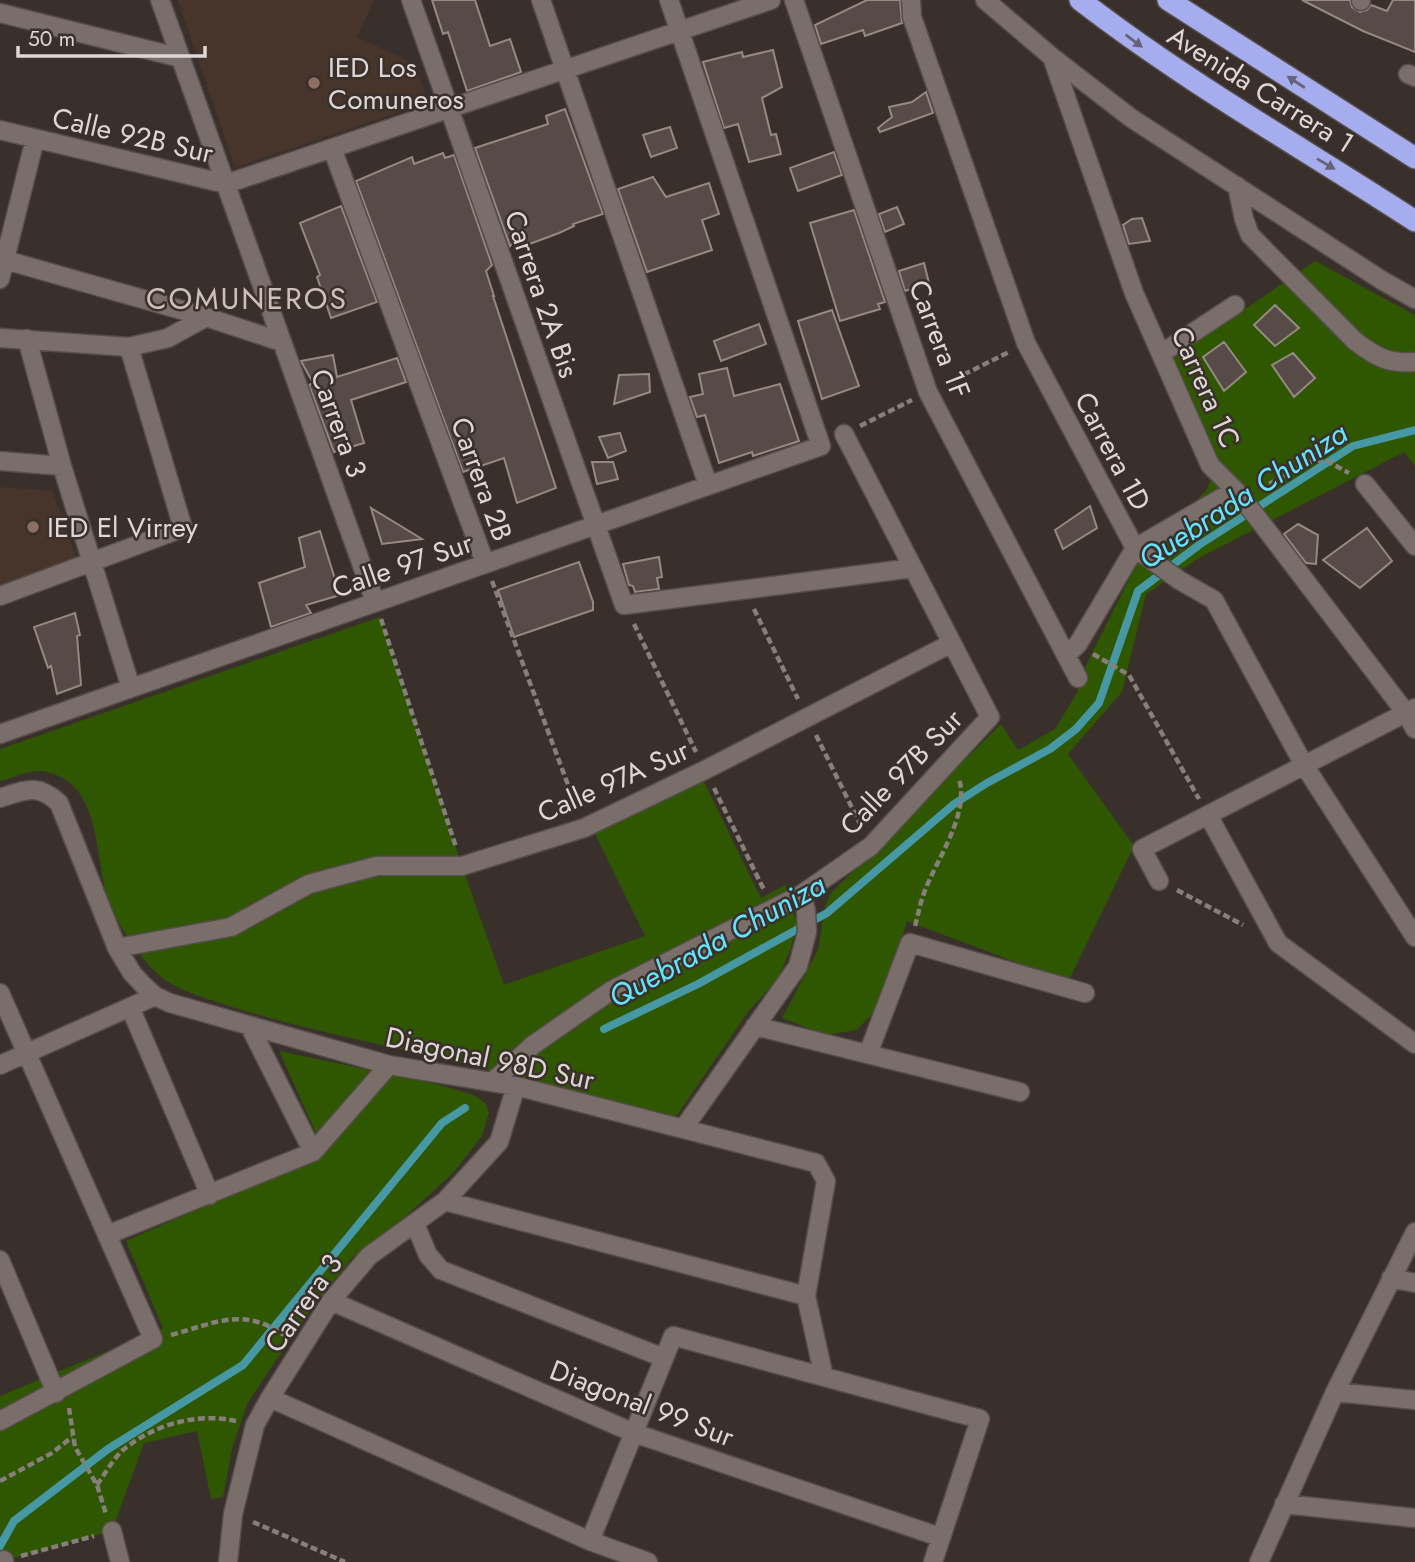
<svg xmlns="http://www.w3.org/2000/svg" width="1415" height="1562" viewBox="0 0 1415 1562" font-family="Jost,sans-serif">
<rect width="100%" height="100%" fill="#3a302b"/>
<path fill="#47352c" d="M 178,0 L 374,0 L 357,37 L 415,64 L 428,102 L 235,168 Z
M 0,487 L 52,491 L 78,562 L 0,590 Z"/>
<path fill="#2f5600" d="M 1315,261 L 1415,315 L 1415,466 L 1404,452 L 1199,558 L 1146,594 L 1122,692 L 1068,754 L 1134,846 L 1068,982 L 907,921 L 881,1006 L 856,1030 L 826,1035 L 782,1018 L 818,950 L 825,907 L 830,894 L 1001,724 L 1018,750 L 1055,729 L 1077,693 L 1087,663 L 1148,542 L 1191,507 L 1207,489 L 1216,467 L 1171,360 Z
M 380,617 L 462,866 L 504,985 L 645,936 L 595,834 L 703,780 L 761,898 L 785,885 L 797,923 L 791,948 L 779,977 L 748,1012 L 675,1118 C 578,1091 480,1067 382,1045 C 328,1033 275,1021 223,1004 C 205,998 184,992 168,982 C 148,970 117,925 109,902 C 93,857 104,780 41,771 C 29,770 12,778 0,781 L 0,749 Z
M 279,1051 L 436,1084 L 474,1095 L 486,1104 L 489,1113 L 482,1136 L 453,1173 L 408,1214 L 352,1258 L 316,1303 L 270,1369 L 247,1404 L 232,1449 L 223,1497 L 211,1499 L 197,1431 L 144,1443 L 112,1531 L 0,1562 L 0,1396 L 163,1328 L 126,1241 L 325,1153 Z"/>
<g fill="none" stroke-linecap="round" stroke-linejoin="round">
<path stroke="#4598a4" stroke-width="8" d="M 604,1029 L 698,984 L 827,913 L 954,804 L 987,783 L 1050,749 L 1076,729 L 1099,703 L 1138,591 L 1199,545 L 1353,446 L 1415,430
M 0,1546 L 14,1521 L 108,1449 L 243,1365 L 442,1123 L 465,1108"/>
</g>
<path fill="#564b47" stroke="#968984" stroke-width="2" d="M 432,0 L 475,0 L 490,46 L 510,39 L 521,72 L 467,91 L 448,32 L 443,34 Z
M 867,0 L 900,0 L 902,23 L 865,36 L 863,30 L 821,44 L 815,25 Z
M 1302,0 L 1350,0 L 1352,7 L 1360,12 L 1367,10 L 1371,5 L 1387,11 L 1393,0 L 1415,0 L 1415,52 L 1363,31 Z
M 773,50 L 782,87 L 762,98 L 771,135 L 776,134 L 781,154 L 749,162 L 738,124 L 724,128 L 703,62 L 742,52 L 743,57 Z
M 926,92 L 933,113 L 880,132 L 878,128 L 892,117 L 889,107 L 912,102 Z
M 565,109 L 603,214 L 573,224 L 574,226 L 559,233 L 527,245 L 522,233 L 510,246 L 475,148 L 548,124 L 546,116 Z
M 670,127 L 677,148 L 651,157 L 643,135 Z
M 834,152 L 842,175 L 798,191 L 790,168 Z
M 443,153 L 445,158 L 454,155 L 492,265 L 486,271 L 494,296 L 493,296 L 556,488 L 517,503 L 504,458 L 463,472 L 356,181 L 412,157 L 414,164 Z
M 653,177 L 666,197 L 709,183 L 719,214 L 702,220 L 712,250 L 647,272 L 618,189 Z
M 341,206 L 377,302 L 331,318 L 317,277 L 320,275 L 300,223 Z
M 897,207 L 904,224 L 885,232 L 879,214 Z
M 854,210 L 885,302 L 878,304 L 880,309 L 840,321 L 810,223 Z
M 1142,218 L 1150,241 L 1129,244 L 1123,225 L 1132,219 Z
M 924,263 L 929,283 L 905,291 L 899,271 Z
M 1275,305 L 1299,328 L 1275,346 L 1254,325 Z
M 832,310 L 859,386 L 822,399 L 798,321 Z
M 759,324 L 766,344 L 721,361 L 714,341 Z
M 1224,342 L 1246,372 L 1224,391 L 1203,357 Z
M 1293,353 L 1315,378 L 1294,397 L 1272,365 Z
M 333,355 L 337,377 L 397,358 L 406,382 L 351,400 L 364,443 L 334,452 L 309,385 L 313,383 L 301,361 Z
M 727,368 L 734,396 L 780,384 L 799,441 L 753,456 L 752,452 L 719,463 L 705,415 L 697,417 L 690,397 L 703,394 L 699,374 Z
M 649,374 L 650,392 L 614,404 L 619,375 Z
M 620,433 L 626,451 L 608,458 L 599,437 Z
M 592,462 L 613,462 L 618,479 L 597,484 Z
M 1090,506 L 1097,528 L 1063,549 L 1055,530 Z
M 371,508 L 422,539 L 382,544 Z
M 1298,524 L 1318,535 L 1316,564 L 1306,563 L 1284,534 Z
M 1367,528 L 1392,561 L 1360,588 L 1323,560 Z
M 320,531 L 340,595 L 306,605 L 311,613 L 271,627 L 259,583 L 305,567 L 299,538 Z
M 659,557 L 662,577 L 657,578 L 659,589 L 635,592 L 633,586 L 629,585 L 623,564 Z
M 579,562 L 593,602 L 593,610 L 514,637 L 498,590 Z
M 75,613 L 80,635 L 77,636 L 81,685 L 57,694 L 51,666 L 48,668 L 34,627 Z"/>
<g fill="none" stroke-linecap="round" stroke-linejoin="round">
<defs>
<path id="minor" d="M 160,0 L 375,602
M 411,0 L 624,605 L 913,568
M 541,0 L 708,485
M 794,0 L 928,392 L 1078,678
M 911,0 L 912,17 L 1026,343 L 1135,548 L 1179,580 L 1214,600 L 1304,765 L 1415,937
M 985,0 L 1052,57 L 1131,118 L 1383,281 L 1415,299
M 1361,1 L 1361,0
M 0,13 L 181,58
M 1052,57 L 1134,293 L 1210,465 L 1235,490 L 1256,516 L 1406,713 L 1415,729
M 1408,74 L 1415,77
M 0,130 L 226,184 L 771,0
M 332,148 L 485,563
M 1237,186 L 1244,219 L 1250,235 L 1355,341 C 1376,357 1388,364 1415,362
M 5,260 L 206,317 L 282,342
M 0,279 L 35,139
M 0,338 L 129,347 L 168,338 L 206,317
M 27,339 L 62,466 L 131,688
M 1162,353 L 1235,305
M 0,461 L 62,466
M 1365,484 L 1415,546
M 0,596 L 183,528 L 129,347
M 1066,655 L 1078,644 L 1135,548 L 1235,490
M 0,734 L 821,446 L 669,0
M 0,798 C 26,790 37,783 59,803 L 117,948 L 132,973 L 144,986 L 155,996 L 170,1003 L 389,1065 L 516,1086 L 816,1163 L 826,1181 L 806,1296 L 824,1377
M 1208,815 L 1278,943 L 1415,1044
M 1159,881 L 1142,849 L 1415,708
M 117,948 L 231,927 L 309,884 L 377,866 L 462,866 L 584,828 L 705,770 L 952,643
M 0,993 L 153,1339 L 0,1421
M 130,1007 L 210,1195
M 755,1026 L 1020,1092
M 250,1027 L 313,1152
M 868,1054 L 910,943 L 1085,993
M 0,1065 L 155,996
M 492,1082 L 533,1045 L 612,990 L 802,894 L 871,846 L 990,717 L 844,434
M 683,1129 L 798,966 L 807,932 L 806,911 L 802,894
M 445,1201 L 806,1296
M 415,1224 L 428,1255 L 441,1270 L 664,1358
M 107,1235 L 313,1152 L 389,1065
M 0,1260 L 56,1393
M 1391,1278 L 1415,1283
M 331,1301 L 634,1433 L 940,1537
M 1335,1392 L 1415,1400
M 270,1398 L 590,1541 L 648,1562
M 1284,1504 L 1415,1518
M 112,1531 L 120,1562
M 590,1541 L 673,1336 L 980,1419 L 933,1562
M 4,1560 L 4,1562
M 228,1562 L 233,1514 L 255,1425 L 270,1398 L 331,1301 L 369,1256 L 445,1201 L 499,1142 L 516,1086
M 1259,1562 L 1335,1392 L 1415,1232"/>
<path id="highway" d="M 1080,0 C 1186,82 1303,148 1415,221
M 1168,0 L 1415,158"/>
</defs>
<use href="#minor" stroke="#564d4a" stroke-width="21"/>
<use href="#highway" stroke="#564d4a" stroke-width="24"/>
<path stroke="#877f7b" stroke-width="4.5" stroke-dasharray="7 3.5" stroke-linecap="butt" d="M 945,384 L 1009,352
M 860,426 L 912,400
M 1260,489 L 1309,462 L 1325,460 L 1349,473
M 492,581 L 577,809
M 754,609 L 798,699
M 381,619 L 456,847
M 634,624 L 696,752
M 1093,654 L 1129,675 L 1199,799
M 816,735 L 862,828
M 714,788 L 764,890
M 1177,890 L 1243,925
M 915,926 C 918,915 920,904 924,893 C 936,860 970,814 959,779
M 171,1335 C 215,1323 244,1306 285,1336
M 69,1408 L 75,1447 L 97,1485 L 106,1514
M 0,1481 L 52,1453 L 72,1437
M 97,1485 C 105,1474 113,1459 123,1450 C 153,1425 197,1412 236,1421
M 253,1522 L 345,1562
M 21,1556 L 94,1536"/>
<use href="#minor" stroke="#7a6e6a" stroke-width="18"/>
<use href="#highway" stroke="#a5adee" stroke-width="21"/>
</g>
<defs><path id="oneway-solid" d="M-6-.8H1V-3.2L6.5 0L1 3.2V.8H-6Z" transform="scale(1.75)"/></defs>
<g fill="#656279">
<use href="#oneway-solid" transform="translate(1134 41) rotate(37)"/>
<use href="#oneway-solid" transform="translate(1296 82) rotate(-147)"/>
<use href="#oneway-solid" transform="translate(1326 164) rotate(31)"/>
</g>
<g fill="#8d6e63" stroke="#3a302b" stroke-width="2.5">
<circle cx="314" cy="83" r="7"/>
<circle cx="33" cy="527" r="7"/>
</g>
<g text-anchor="middle" stroke-width="5" stroke-linejoin="round" paint-order="stroke">
<g font-size="28" fill="#ded7d5" stroke="#3a302b" text-anchor="start">
<text x="328" y="77">IED Los<tspan x="328" dy="32">Comuneros</tspan></text>
<text x="47" y="537">IED El Virrey</text>
</g>
<g font-size="28" fill="#ded7d5" stroke="#3a302b">
<text transform="translate(1261 89) rotate(32)" y="10">Avenida Carrera 1</text>
<text transform="translate(133 135) rotate(13)" y="10">Calle 92B Sur</text>
<text transform="translate(542 294) rotate(71)" y="10">Carrera 2A Bis</text>
<text transform="translate(940 339) rotate(69)" y="10">Carrera 1F</text>
<text transform="translate(1206 387) rotate(66)" y="10">Carrera 1C</text>
<text transform="translate(339 423) rotate(70)" y="10">Carrera 3</text>
<text transform="translate(1113 451) rotate(62)" y="10">Carrera 1D</text>
<text transform="translate(482 479) rotate(70)" y="10">Carrera 2B</text>
<text transform="translate(402 565) rotate(-19)" y="10">Calle 97 Sur</text>
<text transform="translate(901 772) rotate(-46)" y="10">Calle 97B Sur</text>
<text transform="translate(613 781) rotate(-24)" y="10">Calle 97A Sur</text>
<text transform="translate(490 1058) rotate(12)" y="10">Diagonal 98D Sur</text>
<text transform="translate(303 1303) rotate(-55)" y="10">Carrera 3</text>
<text transform="translate(642 1403) rotate(21)" y="10">Diagonal 99 Sur</text>
</g>
<g font-size="30" letter-spacing="2" fill="#cdc0ba" stroke="#3a302b">
<text x="247" y="309">COMUNEROS</text>
</g>
<g font-size="30" font-style="italic" fill="#64e4fe" stroke="#3a302b">
<text transform="translate(1243 496) rotate(-33)" y="10">Quebrada Chuniza</text>
<text transform="translate(717 941) rotate(-29)" y="10">Quebrada Chuniza</text>
</g>
</g>
<path d="M18 46v10h187v-10" fill="none" stroke="#ded7d5" stroke-width="3.5"/>
<text x="28" y="46" font-size="21" fill="#ded7d5" stroke="#3a302b" stroke-width="5" paint-order="stroke">50 m</text>
</svg>
